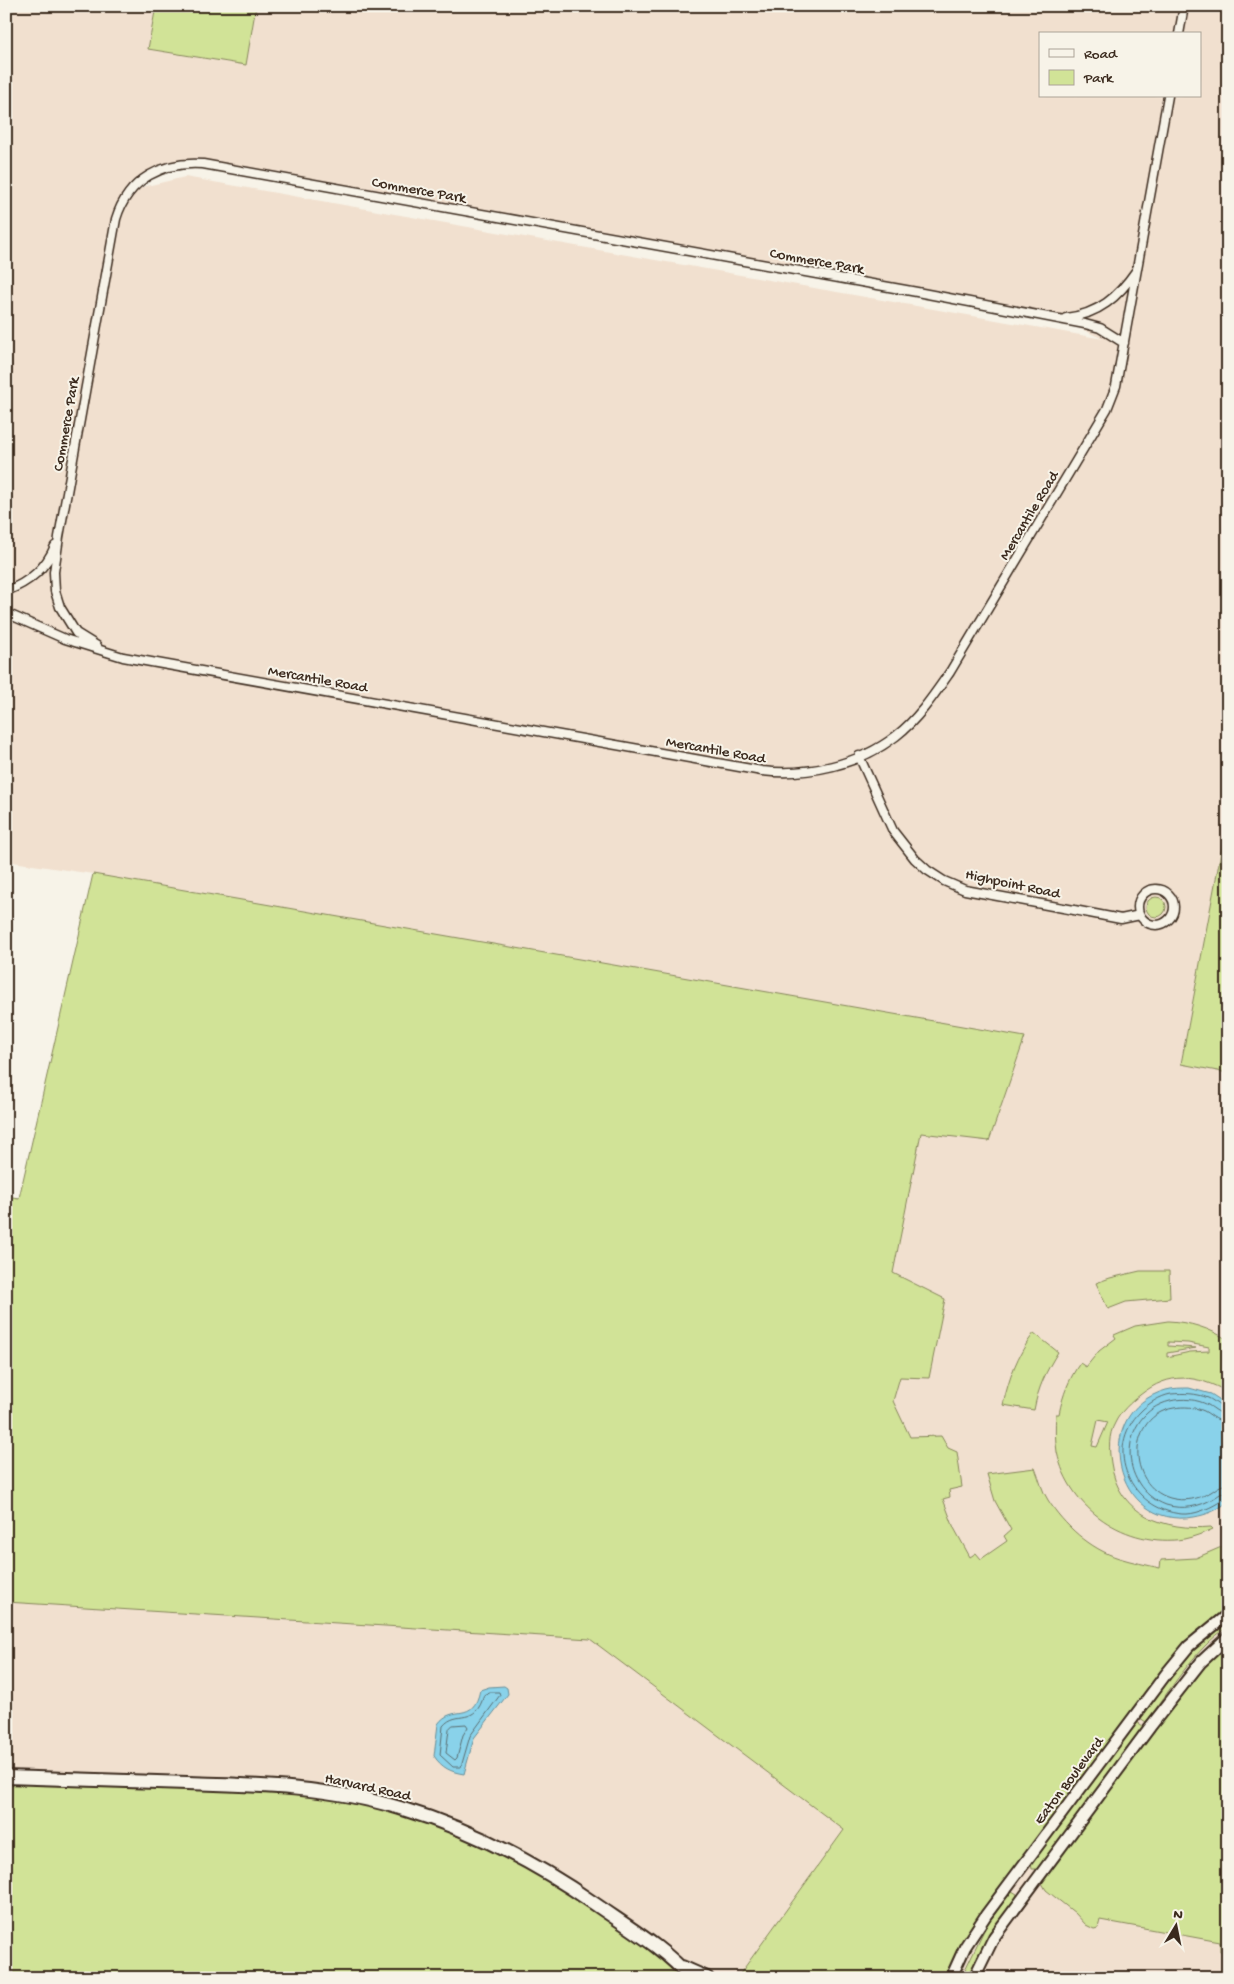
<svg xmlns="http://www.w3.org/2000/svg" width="1234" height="1984" viewBox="0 0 1234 1984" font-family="'Gochi Hand',sans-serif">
<rect width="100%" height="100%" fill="#f7f3e8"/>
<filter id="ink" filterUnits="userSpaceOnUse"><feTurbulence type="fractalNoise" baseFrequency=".02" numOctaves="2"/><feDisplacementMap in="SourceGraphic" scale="10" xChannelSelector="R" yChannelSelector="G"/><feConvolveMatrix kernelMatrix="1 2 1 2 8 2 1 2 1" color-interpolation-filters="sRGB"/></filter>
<g filter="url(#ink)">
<path fill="#f1e0cf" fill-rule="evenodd" d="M 6,6 L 156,6 L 148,49 L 246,65 L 256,6 L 1228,6 L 1228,815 L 1181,1064 L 1228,1073 L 1228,1978 L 6,1978 L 6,1196 L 19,1198 L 93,874 L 6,861 ZM 1040,34 L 1200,34 L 1200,96 L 1040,96 ZM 203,164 L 1059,319 L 1103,339 L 185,177 L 134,189 L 170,165 Z"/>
<path fill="#d1e397" stroke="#86865a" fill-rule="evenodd" d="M 156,6 L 256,6 L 246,65 L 148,49 Z
M 1228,815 L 1228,1073 L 1181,1064 Z
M 93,874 L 1025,1037 L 989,1141 L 921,1133 L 893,1273 L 945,1299 L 929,1378 L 900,1377 L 893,1401 L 910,1437 L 941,1436 L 948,1448 L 957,1452 L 962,1487 L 949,1490 L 950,1497 L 943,1499 L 954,1528 L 970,1557 L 976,1553 L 981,1559 L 1007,1541 L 1004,1536 L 1011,1530 L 995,1501 L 987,1474 L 1035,1468 C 1039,1478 1042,1491 1048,1500 C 1064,1525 1090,1549 1119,1558 C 1132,1562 1147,1565 1160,1568 L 1161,1560 L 1196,1558 L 1226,1545 L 1228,1548 L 1228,1614 L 1189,1646 L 1015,1877 L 951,1978 L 737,1978 L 844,1830 L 590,1639 L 6,1602 L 6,1196 L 19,1198 Z
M1146 907a10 10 0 1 1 20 0a10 10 0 1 1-20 0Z
M 1140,1271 L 1169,1271 L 1170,1298 L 1126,1302 L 1108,1309 L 1096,1283 L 1110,1278 Z
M 1168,1321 C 1190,1322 1209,1328 1228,1340 L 1228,1392 C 1196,1375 1170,1371 1140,1395 C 1131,1402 1120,1412 1115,1423 C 1108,1435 1109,1450 1111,1463 C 1118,1515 1165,1531 1211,1527 L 1213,1529 C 1204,1533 1194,1537 1184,1539 C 1126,1548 1069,1509 1057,1452 C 1055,1439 1055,1427 1056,1414 L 1059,1414 C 1063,1394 1069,1379 1080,1363 L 1086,1367 L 1099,1351 L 1116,1338 L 1114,1335 L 1135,1326 ZM 1168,1342 L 1188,1343 L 1209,1347 L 1209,1351 L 1190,1352 L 1167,1357 L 1167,1353 L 1196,1348 L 1168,1346 ZM 1098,1420 L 1108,1422 L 1097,1447 L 1092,1446 Z
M 1034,1333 L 1058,1352 C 1046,1371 1038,1388 1034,1410 L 1003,1405 C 1009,1378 1017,1355 1034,1333 Z
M 1228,1619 L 1228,1627 C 1196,1647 1169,1692 1146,1722 L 1140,1718 C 1166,1682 1193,1647 1228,1619 Z
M 1228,1637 L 1228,1978 L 1222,1978 L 1226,1954 L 1220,1951 L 1220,1942 L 1100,1920 L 1098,1928 L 1094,1929 L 1086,1925 L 1075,1913 L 1046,1890 L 1042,1883 L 1045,1876 L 1185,1680 Z
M 1137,1722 L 1143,1726 L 1037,1869 L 1032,1869 L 1031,1863 Z
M 6,1777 L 350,1796 L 518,1855 L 690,1978 L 6,1978 Z
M 1012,1891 L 1017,1894 L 1016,1897 C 997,1922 980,1948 968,1978 L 961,1978 L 987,1924 Z"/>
<path fill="#89d2ea" stroke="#6a8f98" d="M 1189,1388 L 1211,1394 L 1228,1405 L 1228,1501 C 1219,1510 1206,1515 1194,1517 C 1114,1531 1088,1412 1166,1390 C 1173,1388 1182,1388 1189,1388 Z
M 504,1686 L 507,1688 L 508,1694 L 474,1738 L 464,1774 C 451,1772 442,1768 434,1756 L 438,1724 C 453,1703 473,1725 480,1690 L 489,1687 Z"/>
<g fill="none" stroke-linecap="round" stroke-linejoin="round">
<path stroke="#5a6d70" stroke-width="1" d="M 1228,1409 C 1220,1408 1215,1401 1208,1398 C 1196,1393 1184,1393 1171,1394 C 1160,1396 1149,1403 1141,1411 C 1102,1449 1131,1510 1182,1514 C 1194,1515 1208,1509 1218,1503 C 1222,1501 1223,1499 1228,1498
M 1228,1415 C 1219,1414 1215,1409 1208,1405 C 1197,1399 1182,1398 1170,1401 C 1118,1414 1117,1487 1166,1505 C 1182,1510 1200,1507 1214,1498 C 1219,1495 1222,1492 1228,1492
M 1228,1422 C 1217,1422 1213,1416 1204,1411 C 1195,1407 1184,1406 1174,1408 C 1127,1415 1126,1485 1170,1498 C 1184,1502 1199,1499 1211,1492 C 1217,1488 1220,1485 1228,1484
M 490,1692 L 499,1692 L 500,1695 L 470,1736 L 461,1767 L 453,1767 L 440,1755 L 443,1726 C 457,1709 475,1728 484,1695 Z
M 453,1725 L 466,1724 L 468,1727 L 463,1735 L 457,1758 L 455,1760 L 446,1753 L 449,1729 Z"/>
<defs>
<path id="minor" d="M 1179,34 L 1184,6
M 1066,318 C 1099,314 1118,297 1136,271
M 6,591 C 28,583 46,568 55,546
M 6,613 L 65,639 L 123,657 L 762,771 C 807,776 859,765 896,736 C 918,719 934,695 950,672 L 1107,409 L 1116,386 L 1168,96
M 97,646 L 76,633 L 60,607 L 55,591 L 54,572 L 59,537 L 116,219 C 128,179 163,161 203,164 L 917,292 L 1085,324 L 1100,328 L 1124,343
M 859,756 L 893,831 L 915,859 L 927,870 L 944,881 L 965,890 L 1074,910 L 1121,919 L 1140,915
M1138 907a18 18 0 1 1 36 0a18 18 0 1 1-36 0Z"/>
<path id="tertiary" d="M 951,1978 L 965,1947 L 986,1915 L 1166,1674 L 1189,1646 L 1228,1614
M 974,1978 L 994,1937 L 1150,1727 L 1201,1662 L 1228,1637"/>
<path id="primary" d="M 6,1777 C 67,1779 127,1781 187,1783 C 258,1785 331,1787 400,1808 C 470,1829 535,1862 595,1904 C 625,1925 667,1950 690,1978
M 682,1967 L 707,1978"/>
</defs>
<use href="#minor" stroke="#3b2a1e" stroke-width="11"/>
<use href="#tertiary" stroke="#3b2a1e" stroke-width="14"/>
<use href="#primary" stroke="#3b2a1e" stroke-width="16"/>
<use href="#minor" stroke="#f7f3e8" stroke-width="8"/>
<use href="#tertiary" stroke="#f7f3e8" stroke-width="10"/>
<use href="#primary" stroke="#f7f3e8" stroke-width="12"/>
</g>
</g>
<g text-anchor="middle" stroke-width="4" stroke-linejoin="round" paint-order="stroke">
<g font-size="15" fill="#3b2a1e" stroke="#f7f3e8">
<text transform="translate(419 189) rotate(10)" y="5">Commerce Park</text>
<text transform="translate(817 260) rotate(10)" y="5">Commerce Park</text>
<text transform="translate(65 424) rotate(-80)" y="5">Commerce Park</text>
<text transform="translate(1028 515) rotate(-59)" y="5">Mercantile Road</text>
<text transform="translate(318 678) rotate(10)" y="5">Mercantile Road</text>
<text transform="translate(716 749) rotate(10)" y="5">Mercantile Road</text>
<text transform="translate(1013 883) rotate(12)" y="5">Highpoint Road</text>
<text transform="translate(1068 1780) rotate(-53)" y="5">Eaton Boulevard</text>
<text transform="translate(368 1786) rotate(12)" y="5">Harvard Road</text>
</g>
</g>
<rect width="1234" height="1984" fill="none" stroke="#f7f3e8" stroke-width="25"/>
<rect x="12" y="12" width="1209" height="1959" fill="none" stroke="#3b2a1e" stroke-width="2" filter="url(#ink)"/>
<rect x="1039" y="32" width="162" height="65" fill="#f7f3e8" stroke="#aca397"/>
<rect x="1049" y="49" width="25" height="8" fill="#f7f3e8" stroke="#aca397"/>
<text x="1084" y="58" font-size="15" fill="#3b2a1e">Road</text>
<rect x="1049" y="70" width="25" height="15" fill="#d1e397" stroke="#aca397"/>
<text x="1084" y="82" font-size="15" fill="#3b2a1e">Park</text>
<g transform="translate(1176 1926) rotate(10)" stroke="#f7f3e8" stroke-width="4" paint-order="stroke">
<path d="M0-4L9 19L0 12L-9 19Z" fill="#3b2a1e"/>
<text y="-8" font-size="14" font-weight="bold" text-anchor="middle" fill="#3b2a1e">N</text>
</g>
</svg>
